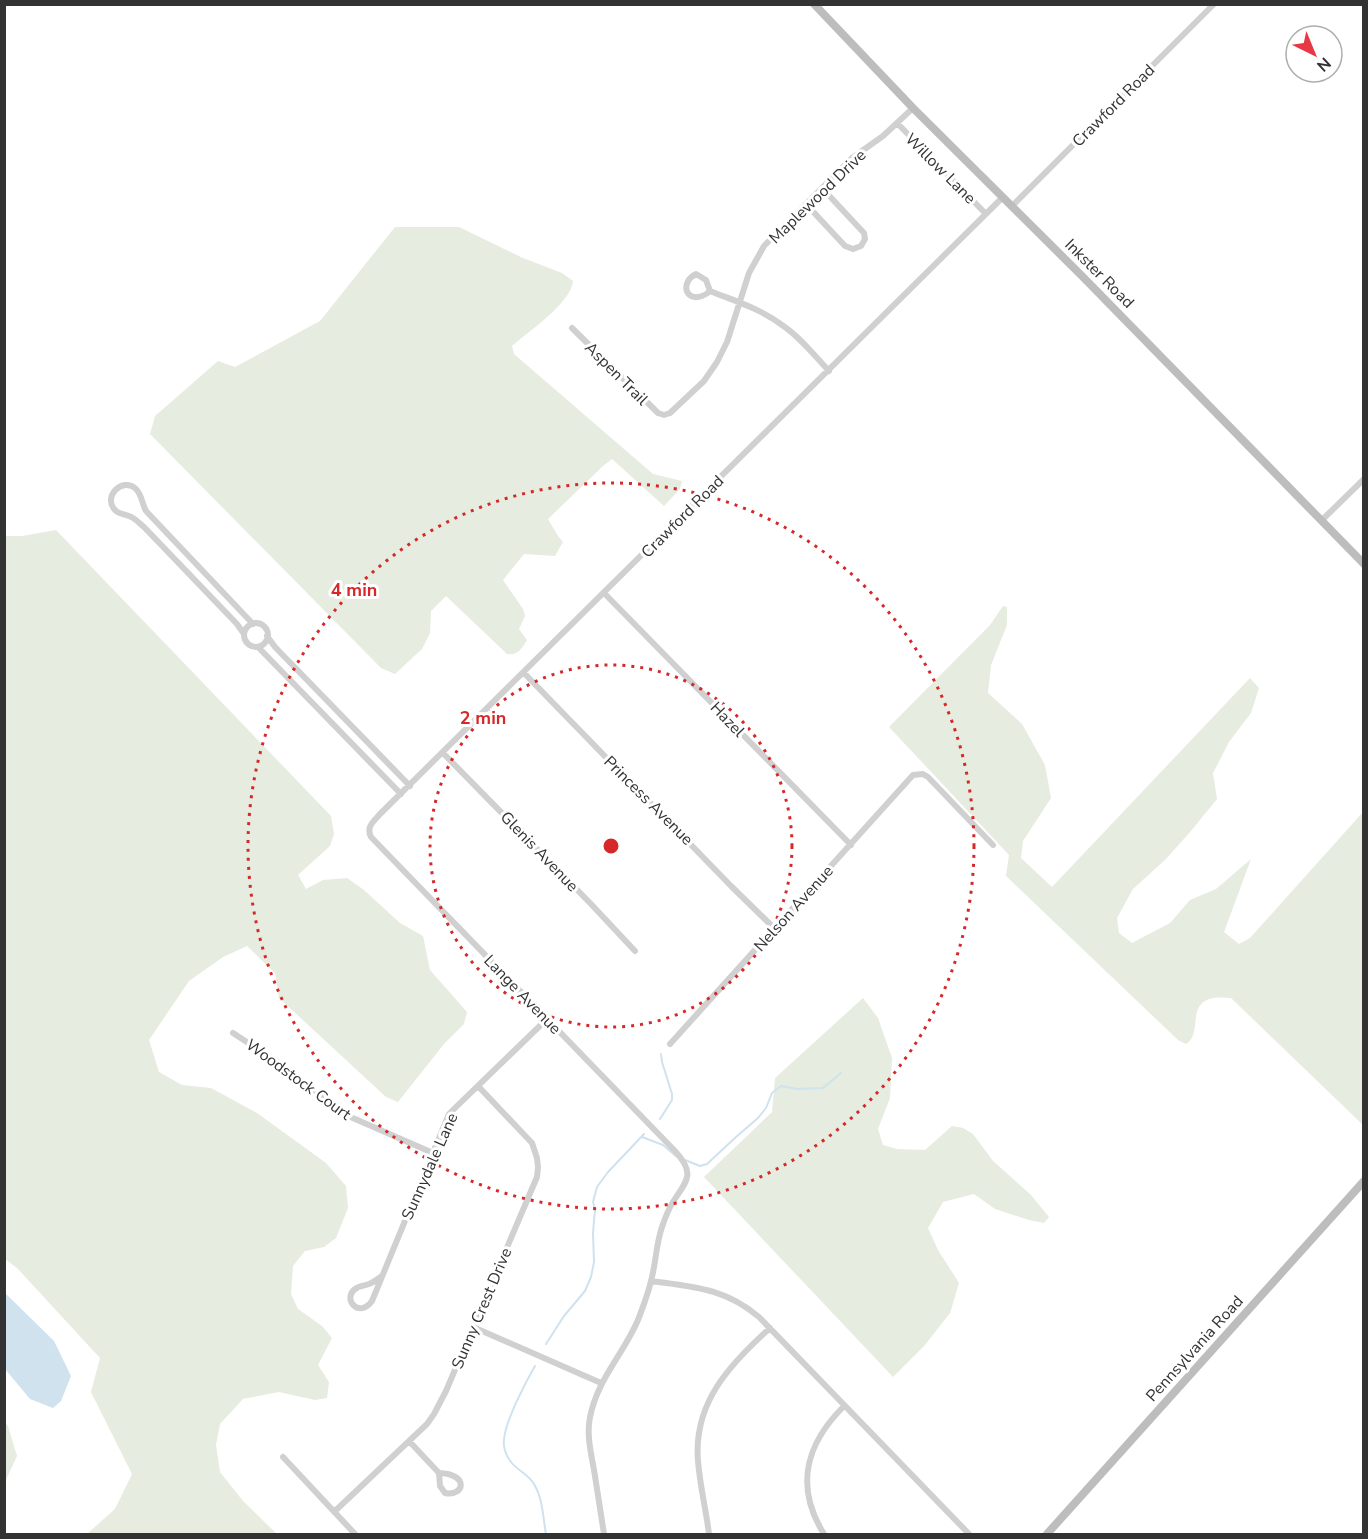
<svg xmlns="http://www.w3.org/2000/svg" width="1368" height="1539" viewBox="0 0 1368 1539" font-family="'Nunito Sans',sans-serif">
<rect width="100%" height="100%" fill="#fff"/>
<path fill="#e6ecdf" d="M 395,227 L 459,227 L 523,258 L 562,273 L 573,281 C 571,303 529,331 512,346 L 514,354 L 653,474 L 682,481 L 680,489 L 664,506 L 612,459 L 603,466 L 548,519 L 558,536 L 563,542 L 555,556 L 524,554 L 503,580 L 523,609 L 525,616 L 519,629 L 527,640 C 522,648 518,656 507,654 L 446,596 L 431,611 L 430,633 L 422,649 L 395,674 L 381,668 L 150,434 L 155,416 L 218,361 L 235,367 L 320,321 Z
M 56,530 L 331,816 L 334,834 L 330,846 L 298,875 L 306,889 L 323,880 L 347,878 L 364,890 L 400,923 L 423,936 L 430,970 L 467,1012 L 464,1024 L 444,1044 L 398,1102 L 386,1097 L 279,998 L 275,973 L 247,946 L 223,957 L 189,981 L 149,1040 L 159,1072 L 182,1085 L 211,1088 L 257,1113 L 326,1163 L 346,1186 L 348,1208 L 336,1238 L 324,1247 L 305,1251 L 293,1266 L 291,1294 L 298,1309 L 322,1326 L 332,1338 L 318,1365 L 329,1382 L 327,1398 L 315,1400 L 279,1392 L 243,1399 L 220,1424 L 216,1445 L 220,1472 L 243,1501 L 277,1534 L 87,1534 L 115,1509 L 132,1474 L 91,1392 L 100,1358 L 17,1268 L 5,1259 L 5,536 L 22,536 Z
M 1003,606 L 1007,607 L 1007,625 L 991,665 L 988,693 L 1022,724 L 1045,765 L 1051,798 L 1023,841 L 1021,858 L 1052,887 L 1250,678 L 1259,688 L 1251,713 L 1229,742 L 1213,773 L 1217,799 L 1191,831 L 1166,859 L 1133,889 L 1117,918 L 1119,933 L 1132,943 L 1170,923 L 1190,900 L 1216,889 L 1251,859 L 1224,932 L 1239,944 L 1250,938 L 1363,812 L 1363,1125 L 1231,998 C 1179,992 1206,1032 1186,1044 L 1178,1040 L 1006,876 L 1009,855 L 889,727 L 990,625 Z
M 863,998 L 878,1018 L 892,1058 L 890,1098 L 878,1129 L 883,1145 L 897,1149 L 925,1150 L 952,1126 L 963,1128 L 973,1134 L 993,1161 L 1031,1195 L 1049,1217 L 1044,1223 L 1029,1220 L 995,1209 L 974,1194 L 943,1202 L 928,1228 L 938,1250 L 959,1283 L 950,1313 L 925,1345 L 893,1377 L 704,1177 L 772,1112 L 775,1078 Z
M 5,1422 L 8,1426 L 17,1456 L 5,1482 Z"/>
<path fill="#cfe2ee" d="M 4,1292 L 54,1341 L 71,1376 L 61,1401 L 53,1408 L 30,1399 L 5,1369 Z"/>
<g fill="none" stroke-linecap="round" stroke-linejoin="round">
<path stroke="#cfe2ee" stroke-width="2" d="M 660,1119 L 672,1100 L 672,1094 L 662,1062 L 661,1054
M 642,1137 L 663,1145 L 677,1157
M 685,1160 L 700,1166 L 707,1164 L 736,1137 L 758,1118 L 766,1108 L 772,1093 L 781,1086 L 797,1089 L 823,1088 L 841,1073
M 546,1344 L 564,1316 L 585,1291 L 591,1277 L 594,1262 L 593,1233 L 595,1209 L 593,1202 L 597,1187 L 608,1172 L 644,1134
M 535,1366 C 525,1383 505,1422 504,1440 C 503,1447 506,1456 511,1462 C 517,1470 529,1475 534,1484 C 543,1499 543,1518 546,1534"/>
<path stroke="#d0d0d0" stroke-width="6" d="M 897,123 L 985,213
M 806,204 L 845,246 L 853,249 L 861,246 L 865,239 L 864,233 L 822,188
M 1012,206 L 1214,4
M 710,291 L 706,280 L 696,274 C 680,282 685,302 702,296 C 705,295 708,293 710,291 C 735,301 761,309 782,325 C 800,337 814,355 829,371
M 572,328 L 658,413 L 664,415 L 670,413 L 704,381 L 717,362 L 727,342 L 749,273 L 764,246 L 852,158 L 883,136 L 913,108
M 1321,521 L 1364,479
M 604,593 L 851,845
M244 635a12 12 0 1 1 24 0a12 12 0 1 1-24 0Z
M 244,634 L 237,624 L 144,527 C 139,523 135,518 129,516 C 124,514 119,514 116,511 C 101,497 123,476 136,489 C 142,495 142,504 146,511 L 253,624
M 267,636 L 275,647 L 410,786
M 258,647 L 401,794
M 524,673 L 731,886 L 774,928
M 443,753 L 591,904 L 635,951
M 233,1033 L 279,1063 L 346,1115 L 433,1153
M 670,1044 L 913,775 L 923,774 L 928,777 L 993,845
M 382,1276 C 378,1279 374,1282 369,1284 C 364,1286 359,1286 355,1289 C 342,1299 359,1319 372,1301 L 449,1114 L 455,1108 L 547,1019
M 651,1281 C 694,1287 724,1288 759,1317 L 969,1534
M 473,1327 L 601,1383
M 409,1441 L 439,1473 L 440,1486 L 445,1493 C 464,1497 470,1474 439,1473
M 283,1457 L 355,1534
M 334,1512 L 427,1424 L 434,1414 L 446,1391 L 537,1177 L 538,1167 L 537,1158 L 532,1143 L 478,1086
M 604,1534 C 601,1515 598,1495 595,1476 C 592,1457 586,1436 590,1417 C 598,1378 623,1355 638,1320 C 643,1307 648,1294 651,1281 C 656,1263 656,1244 662,1227 C 665,1218 668,1210 673,1202 C 687,1180 696,1174 675,1151 L 371,837 C 366,827 373,822 380,814 L 1003,197
M 709,1534 C 706,1510 700,1486 698,1461 C 693,1403 730,1364 770,1328
M 824,1534 C 794,1486 806,1444 844,1406"/>
<path stroke="#bdbdbd" stroke-width="8" d="M 814,4 L 913,108 L 1082,276 L 1364,564
M 1047,1534 L 1364,1181"/>
</g>
<g fill="none" stroke="#d62828" stroke-width="3" stroke-dasharray="3 6">
<circle cx="611" cy="846" r="181"/>
<circle cx="611" cy="846" r="363"/>
</g>
<g text-anchor="middle" stroke-width="6" stroke-linejoin="round" paint-order="stroke">
<g font-size="16" fill="#333" stroke="#fff">
<text transform="translate(1113 105) rotate(-45)" y="6">Crawford Road</text>
<text transform="translate(941 168) rotate(45)" y="6">Willow Lane</text>
<text transform="translate(817 196) rotate(-44)" y="6">Maplewood Drive</text>
<text transform="translate(1100 273) rotate(45)" y="6">Inkster Road</text>
<text transform="translate(617 373) rotate(45)" y="6">Aspen Trail</text>
<text transform="translate(682 516) rotate(-45)" y="6">Crawford Road</text>
<text transform="translate(728 719) rotate(46)" y="6">Hazel</text>
<text transform="translate(649 800) rotate(45)" y="6">Princess Avenue</text>
<text transform="translate(540 851) rotate(46)" y="6">Glenis Avenue</text>
<text transform="translate(793 908) rotate(-48)" y="6">Nelson Avenue</text>
<text transform="translate(523 994) rotate(46)" y="6">Lange Avenue</text>
<text transform="translate(299 1079) rotate(36)" y="6">Woodstock Court</text>
<text transform="translate(429 1166) rotate(-66)" y="6">Sunnydale Lane</text>
<text transform="translate(481 1308) rotate(-67)" y="6">Sunny Crest Drive</text>
<text transform="translate(1194 1348) rotate(-48)" y="6">Pennsylvania Road</text>
</g>
</g>
<circle cx="611" cy="846" r="9" fill="#d62828" stroke="#fff" stroke-width="3"/>
<g font-size="18" text-anchor="middle" font-weight="bold" fill="#d62828" stroke="#fff" stroke-width="6" stroke-linejoin="round" paint-order="stroke">
<text x="354" y="596">4 min</text>
<text x="483" y="724">2 min</text>
</g>
<rect width="1368" height="1539" fill="none" stroke="#333333" stroke-width="12"/>
<g transform="translate(1314 54) rotate(137)"><circle r="28" fill="#ffffff" stroke="#adadad" stroke-width="1.5"/>
<path d="M0-4.5L10 22L0 15L-10 22Z" fill="#e63946"/>
<text y="-9" font-size="16" font-weight="bold" text-anchor="middle" fill="#333333">N</text>
</g>
</svg>
